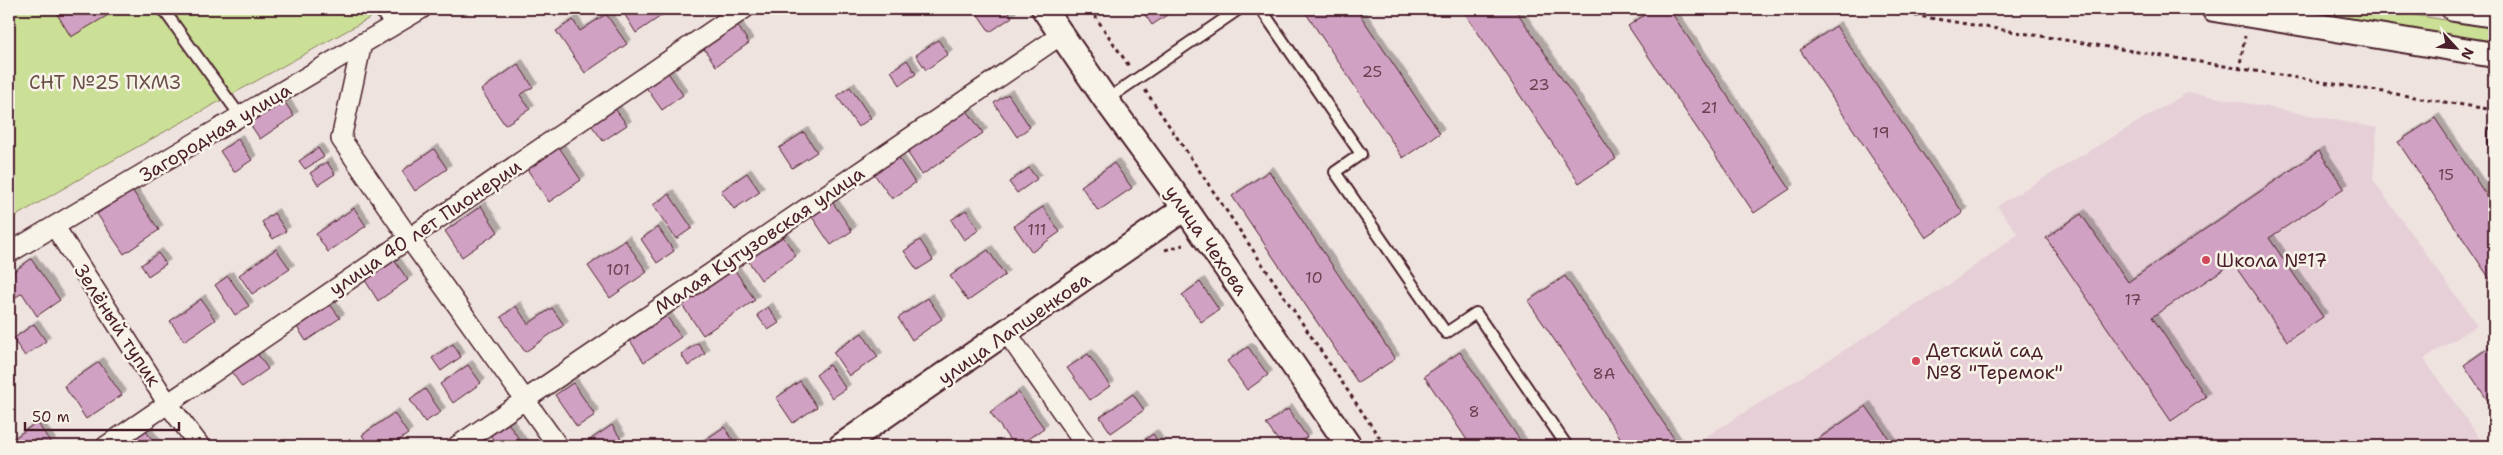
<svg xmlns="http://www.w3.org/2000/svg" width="2503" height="455" viewBox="0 0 2503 455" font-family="'Shantell Sans',sans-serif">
<defs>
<filter id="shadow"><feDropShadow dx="4.5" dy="-4.5" stdDeviation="0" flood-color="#0004"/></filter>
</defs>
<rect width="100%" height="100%" fill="#efe3e0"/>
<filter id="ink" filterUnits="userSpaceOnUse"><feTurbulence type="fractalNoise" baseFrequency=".02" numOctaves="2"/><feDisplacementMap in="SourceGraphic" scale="10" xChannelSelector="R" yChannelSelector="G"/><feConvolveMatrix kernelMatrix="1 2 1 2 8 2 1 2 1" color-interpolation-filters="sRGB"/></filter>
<g filter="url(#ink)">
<path fill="#e6cfd7" d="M 2188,92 L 2377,128 L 2373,180 L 2477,325 L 2424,359 L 2485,446 L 1711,446 L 1705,437 L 1947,286 L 2018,234 L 1997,206 Z"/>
<path fill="#cbe096" stroke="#8a8060" d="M 9,9 L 386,9 L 83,177 L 9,220 Z
M 2293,9 L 2378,9 L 2494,28 L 2494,42 Z"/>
<path fill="#d0a1c2" stroke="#4a1f2b" filter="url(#shadow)" d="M 66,9 L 107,9 L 110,14 L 71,37 L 57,14 Z
M 634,9 L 669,9 L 670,10 L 636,33 L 625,15 Z
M 777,9 L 794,9 L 783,16 Z
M 974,9 L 1006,9 L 1012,17 L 990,32 Z
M 1141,9 L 1176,9 L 1152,25 Z
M 1303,9 L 1356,9 L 1440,133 L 1403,158 Z
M 1462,9 L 1515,9 L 1616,159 L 1579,183 Z
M 1653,9 L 1669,9 L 1790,189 L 1754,213 L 1628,26 Z
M 606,14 L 627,44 L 585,73 L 556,31 L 573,20 L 580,31 Z
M 736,23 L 749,43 L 716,66 L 702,46 Z
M 1836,26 L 1963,213 L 1926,238 L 1800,50 Z
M 938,40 L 948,54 L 926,70 L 916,55 Z
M 907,60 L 916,74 L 900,85 L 891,71 Z
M 518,64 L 533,87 L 520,95 L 530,109 L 505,125 L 481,90 Z
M 667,71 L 683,95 L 662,110 L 645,86 Z
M 850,87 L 871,118 L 858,127 L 837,96 Z
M 1008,94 L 1030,127 L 1017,137 L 994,103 Z
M 282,98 L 294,116 L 260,139 L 248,121 Z
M 613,106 L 627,125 L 603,141 L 589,122 Z
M 966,109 L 983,133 L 922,175 L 906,150 Z
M 2435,118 L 2494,207 L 2494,285 L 2398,142 Z
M 804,132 L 817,152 L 792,168 L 779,148 Z
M 238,139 L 252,160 L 234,172 L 220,151 Z
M 559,147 L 581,180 L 549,202 L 527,169 Z
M 318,148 L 324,157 L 305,169 L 299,161 Z
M 434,149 L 447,169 L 415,191 L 402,171 Z
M 2319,151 L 2344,188 L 2269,238 L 2323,317 L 2287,341 L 2233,263 L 2152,317 L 2206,397 L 2171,421 L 2046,238 L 2081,214 L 2128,282 Z
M 898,157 L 915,183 L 892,199 L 874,174 Z
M 327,162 L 335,174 L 318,185 L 310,173 Z
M 1114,163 L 1132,188 L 1098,211 L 1081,186 Z
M 1029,168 L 1037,179 L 1017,193 L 1009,182 Z
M 1269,171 L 1395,359 L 1358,383 L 1232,196 Z
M 747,173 L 760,192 L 734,209 L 721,191 Z
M 132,190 L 159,230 L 124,254 L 97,214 Z
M 669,194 L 692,228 L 676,239 L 653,205 Z
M 831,200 L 852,231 L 831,245 L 810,214 Z
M 481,206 L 498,232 L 462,257 L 445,231 Z
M 1043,207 L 1060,232 L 1032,252 L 1014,226 Z
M 354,208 L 366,226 L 328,252 L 316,234 Z
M 966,210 L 979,230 L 964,240 L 951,220 Z
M 274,213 L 286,231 L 273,239 L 262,222 Z
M 658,227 L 674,251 L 657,263 L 641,239 Z
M 782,235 L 796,256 L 761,280 L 747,259 Z
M 625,240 L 647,272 L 610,298 L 588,266 Z
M 920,240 L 933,260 L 917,270 L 904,251 Z
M 276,249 L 290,269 L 252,294 L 239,275 Z
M 988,250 L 1005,275 L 968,301 L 950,276 Z
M 158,253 L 166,264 L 148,276 L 141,265 Z
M 31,259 L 60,300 L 37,316 L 22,293 L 9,302 L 9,275 Z
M 394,260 L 408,280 L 378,301 L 365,280 Z
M 734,269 L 755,300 L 703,335 L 682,305 Z
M 228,276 L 249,306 L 235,315 L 215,285 Z
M 1565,276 L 1679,446 L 1626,446 L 1528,301 Z
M 1200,282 L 1219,310 L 1201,322 L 1182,295 Z
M 928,298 L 942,319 L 912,340 L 898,318 Z
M 201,299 L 215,320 L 184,341 L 170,321 Z
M 330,304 L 340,318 L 306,341 L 297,327 Z
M 516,306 L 528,324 L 552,308 L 564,325 L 525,352 L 501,317 Z
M 768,307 L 779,323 L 768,330 L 757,315 Z
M 665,314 L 681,337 L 644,362 L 629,339 Z
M 34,324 L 46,341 L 25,356 L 13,339 Z
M 862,333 L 878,357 L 849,376 L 833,352 Z
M 698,343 L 705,354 L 688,366 L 681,354 Z
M 453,344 L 461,357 L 441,371 L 432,358 Z
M 2494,344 L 2494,410 L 2464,365 Z
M 1248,347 L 1268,375 L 1247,390 L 1227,361 Z
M 1460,352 L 1524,446 L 1471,446 L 1424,376 Z
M 257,353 L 268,369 L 242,387 L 231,371 Z
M 1088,354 L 1110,386 L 1090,400 L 1067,368 Z
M 99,362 L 122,395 L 86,419 L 64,386 Z
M 468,365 L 481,383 L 453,403 L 440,384 Z
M 829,365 L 846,389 L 832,398 L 816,375 Z
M 800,381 L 817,407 L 793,423 L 776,398 Z
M 573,383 L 595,415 L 577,427 L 555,395 Z
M 425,389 L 441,412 L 425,422 L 410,400 Z
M 1018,392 L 1044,428 L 1018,446 L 1014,446 L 990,412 Z
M 1133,394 L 1144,410 L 1111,433 L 1100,417 Z
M 1866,406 L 1894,446 L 1848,446 L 1847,444 L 1843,446 L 1808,446 Z
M 1288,409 L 1307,437 L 1294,446 L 1282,446 L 1266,424 Z
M 394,413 L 408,434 L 391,446 L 369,446 L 362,435 Z
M 37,422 L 51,443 L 45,446 L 9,446 L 9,442 Z
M 508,423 L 524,446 L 498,446 L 490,435 Z
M 612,425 L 621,439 L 610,446 L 589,446 L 587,442 Z
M 724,427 L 737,446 L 696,446 Z
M 145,430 L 157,446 L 121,446 Z
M 1153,434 L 1161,446 L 1136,446 Z"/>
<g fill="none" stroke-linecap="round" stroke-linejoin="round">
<defs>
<path id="service" d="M 163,9 L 241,117
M 379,9 L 391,26
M 1261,9 L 1361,154 L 1335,172 L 1446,333 L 1476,313 L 1567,446
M 1106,100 L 1239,9
M 2494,132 L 2494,142"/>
<path id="minor" d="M 362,43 L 341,139 L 409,238 L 558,446
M 55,227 L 168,404 L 200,446
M 9,253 L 421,9
M 1007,333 L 1086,446
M 106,446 L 744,9
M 457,446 L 1061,35"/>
<path id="tertiary" d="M 1044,9 L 1106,100 L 1185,208 L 1349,446
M 2214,9 L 2494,55
M 2454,9 L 2494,15
M 841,446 L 1185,208"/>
</defs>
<use href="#service" stroke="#4a1f2b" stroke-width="14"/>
<use href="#minor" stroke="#4a1f2b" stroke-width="22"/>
<use href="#tertiary" stroke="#4a1f2b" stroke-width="28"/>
<path stroke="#4a1f2b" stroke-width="3" stroke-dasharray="4 4" stroke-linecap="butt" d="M 1090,9 L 1129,66
M 1875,9 L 2494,110
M 2239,70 L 2245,36
M 1145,90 L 1385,446
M 1165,250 L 1183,245"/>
<use href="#service" stroke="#f7f3e8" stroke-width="10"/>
<use href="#minor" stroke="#f7f3e8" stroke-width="19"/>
<use href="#tertiary" stroke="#f7f3e8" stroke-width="24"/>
</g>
</g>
<g fill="#d1495b" stroke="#f7f3e8" stroke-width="2">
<circle cx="2206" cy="260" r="5"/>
<circle cx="1916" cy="361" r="5"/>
</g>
<g text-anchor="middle" stroke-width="5" stroke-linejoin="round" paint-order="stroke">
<g font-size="16" fill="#6c4051">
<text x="1372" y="77">25</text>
<text x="1539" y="90">23</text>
<text x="1709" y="113">21</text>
<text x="1881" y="138">19</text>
<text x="2446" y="180">15</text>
<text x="1037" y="235">111</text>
<text x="618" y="275">101</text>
<text x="1314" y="283">10</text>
<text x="2133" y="305">17</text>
<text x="1604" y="379">8А</text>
<text x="1474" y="417">8</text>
</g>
<g font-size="19" fill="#6a4f46" stroke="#f7f3e8">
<text x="105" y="89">СНТ №25 ПХМЗ</text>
</g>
<g font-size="19" fill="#4a1f2b" stroke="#f7f3e8">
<text transform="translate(215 132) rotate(-31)" y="7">Загородная улица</text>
<text transform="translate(425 227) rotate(-34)" y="7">улица 40 лет Пионерии</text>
<text transform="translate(759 240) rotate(-34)" y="7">Малая Кутузовская улица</text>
<text transform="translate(1207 240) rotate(55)" y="7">улица Чехова</text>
<text transform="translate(118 325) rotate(57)" y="7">Зелёный тупик</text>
<text transform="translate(1014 328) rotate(-35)" y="7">улица Лапшенкова</text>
</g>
<g font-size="19" fill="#4a1f2b" stroke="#f7f3e8" text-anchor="start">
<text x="2216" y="267">Школа №17</text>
<text x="1926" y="357">Детский сад<tspan x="1926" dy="22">№8 "Теремок"</tspan></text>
</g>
</g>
<rect width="2503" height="455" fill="none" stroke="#f7f3e8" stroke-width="30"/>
<rect x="15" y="15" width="2473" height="425" fill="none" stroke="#4a1f2b" stroke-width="2" filter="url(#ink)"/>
<g transform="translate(2456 48) rotate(116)" stroke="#f7f3e8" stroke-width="4" paint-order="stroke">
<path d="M0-4L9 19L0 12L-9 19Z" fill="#4a1f2b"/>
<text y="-8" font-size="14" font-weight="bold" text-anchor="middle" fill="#4a1f2b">N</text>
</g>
<path d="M25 422v8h154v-8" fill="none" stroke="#4a1f2b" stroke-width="2.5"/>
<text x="32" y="422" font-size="15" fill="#4a1f2b" stroke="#f7f3e8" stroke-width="4" paint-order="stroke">50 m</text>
</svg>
